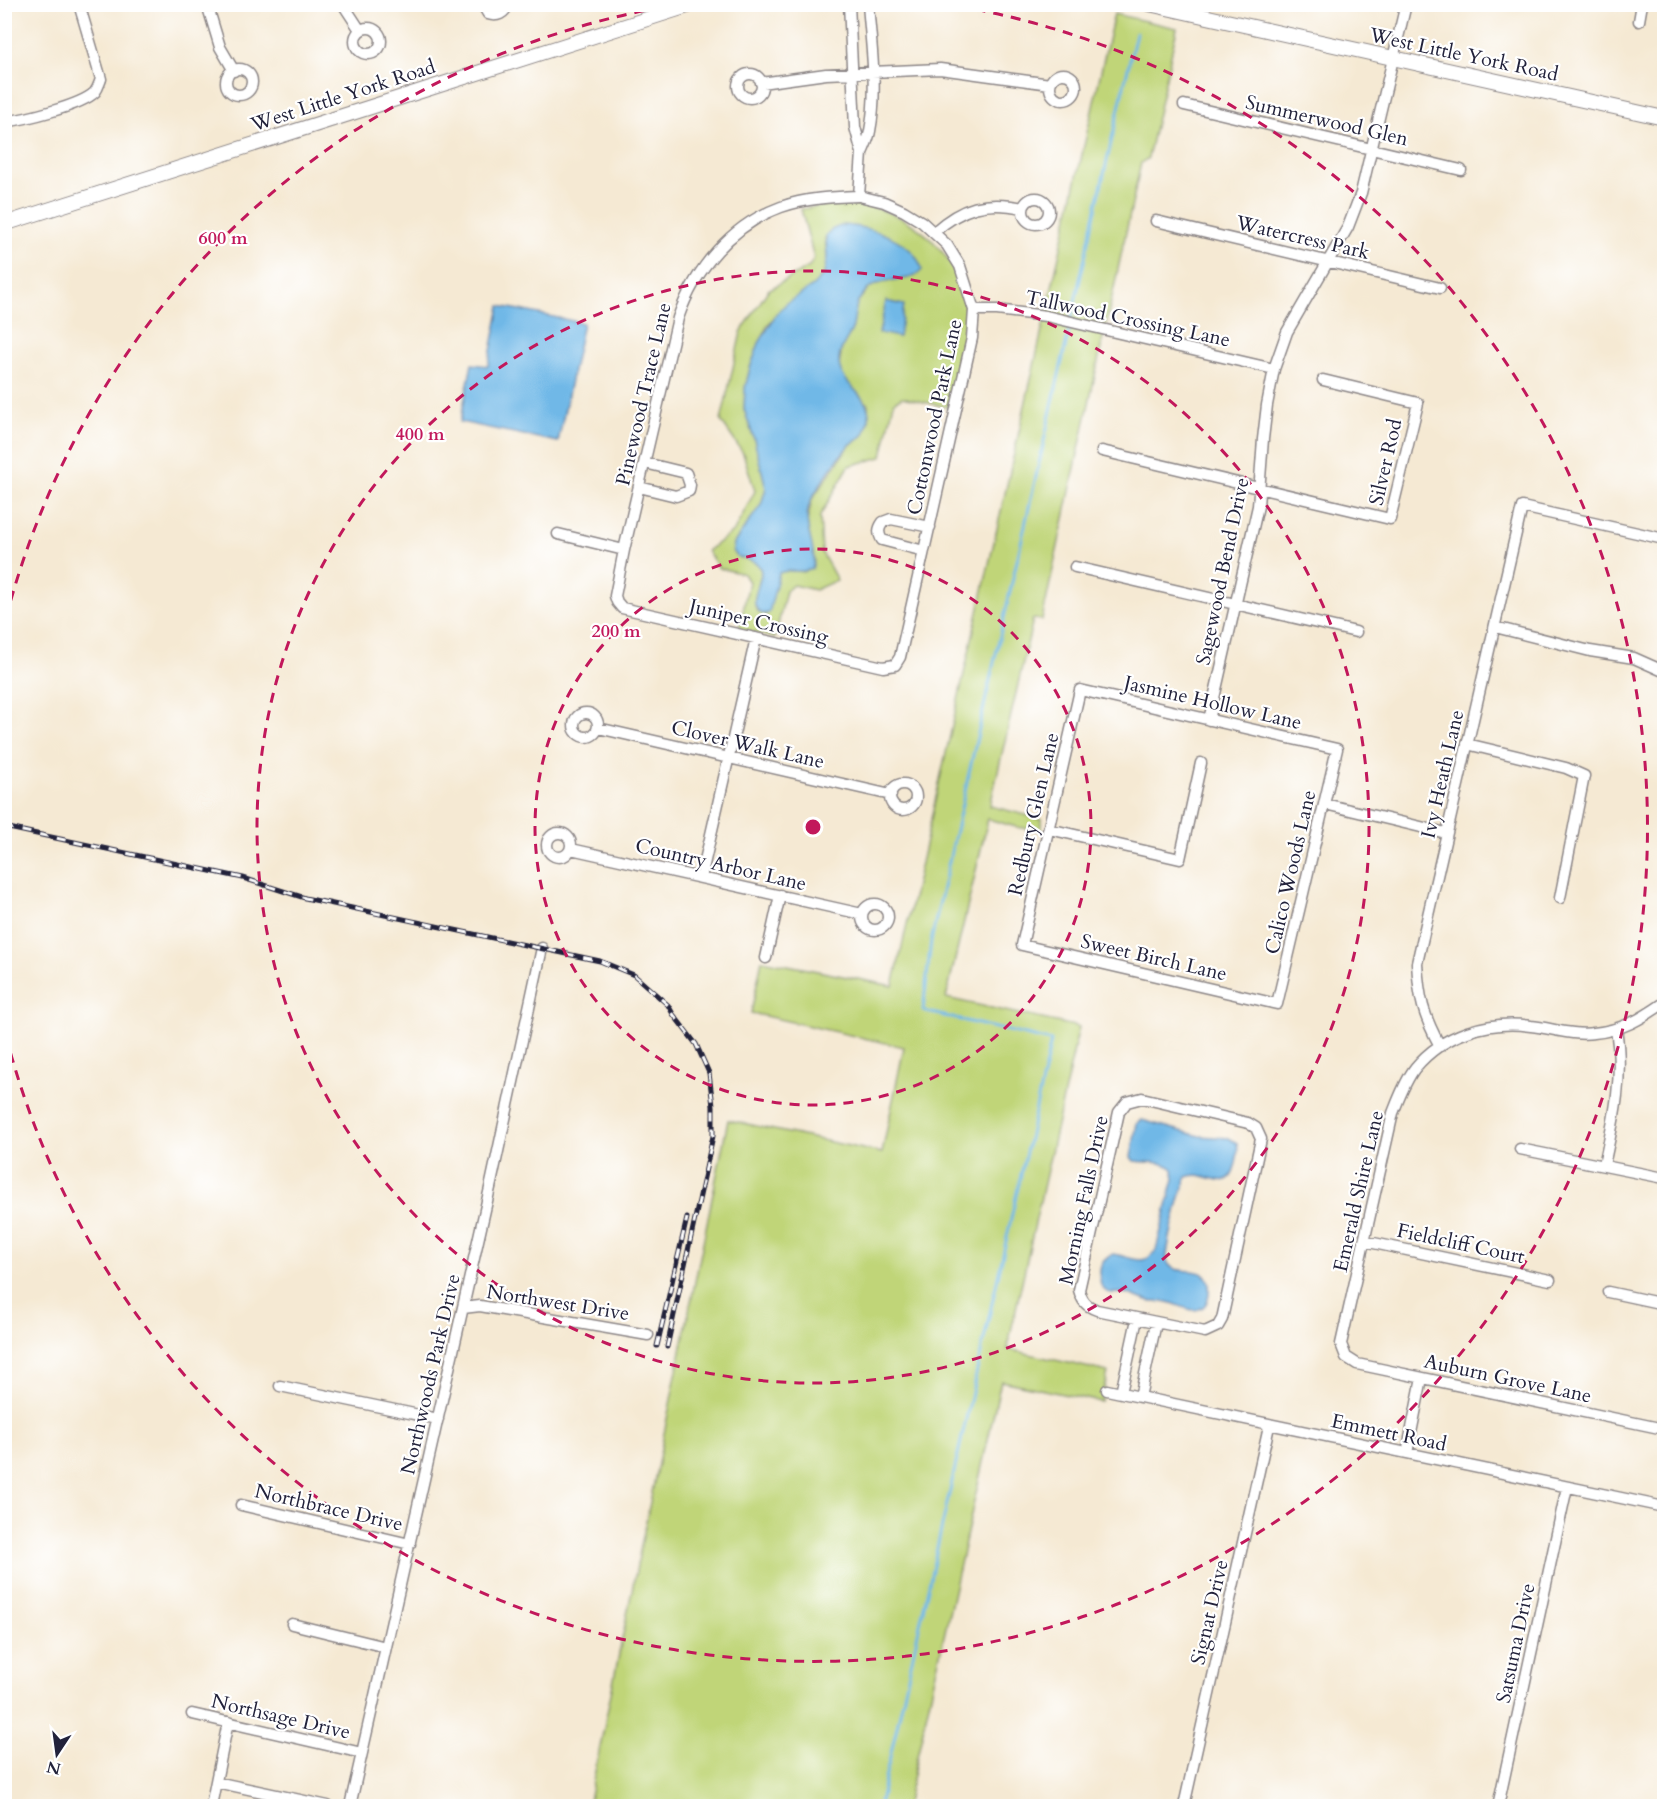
<svg xmlns="http://www.w3.org/2000/svg" width="1669" height="1811" viewBox="0 0 1669 1811" font-family="Cardo,serif">
<rect width="100%" height="100%" fill="#fff"/>
<filter id="ink" filterUnits="userSpaceOnUse"><feTurbulence type="fractalNoise" baseFrequency=".0167" numOctaves="2"/><feDisplacementMap in="SourceGraphic" scale="12" xChannelSelector="R" yChannelSelector="G"/><feConvolveMatrix kernelMatrix="1 2 1 2 8 2 1 2 1" color-interpolation-filters="sRGB"/></filter>
<filter id="wash" filterUnits="userSpaceOnUse"><feTurbulence type="fractalNoise" baseFrequency=".008" numOctaves="4" result="noise"/><feDisplacementMap in="SourceGraphic" scale="24" xChannelSelector="R" yChannelSelector="G"/><feGaussianBlur stdDeviation="1.35" result="paint"/><feColorMatrix in="noise" values="0 0 0 0 0 0 0 0 0 0 0 0 0 0 0 0 0 1.4 0 .05"/><feComposite in="paint" operator="in"/></filter>
<g filter="url(#wash)">
<rect width="100%" height="100%" fill="#f5e9d3"/>
<path fill="#c0d578" stroke="#717c5a" stroke-width="1.5" fill-rule="evenodd" d="M 1114,14 L 1177,28 L 1148,158 L 1141,163 L 1042,620 L 1033,619 L 990,806 L 1042,819 L 1042,831 L 1016,827 L 988,819 L 946,998 L 1079,1027 L 1007,1349 L 1108,1372 L 1101,1402 L 1001,1381 L 906,1806 L 588,1806 L 728,1120 L 882,1153 L 904,1047 L 751,1013 L 762,960 L 893,986 Z
M 857,204 C 921,215 966,259 967,326 C 967,354 957,381 951,408 L 902,397 L 894,402 L 882,457 L 849,466 L 820,516 L 822,553 L 837,580 L 815,590 L 793,585 L 786,591 L 775,638 L 739,629 L 749,582 L 744,574 L 719,568 L 707,551 L 734,531 L 755,491 L 743,453 L 721,421 L 741,332 L 768,290 L 809,267 L 814,258 L 801,209 L 828,205 ZM 843,225 C 874,227 905,240 921,267 L 919,273 L 914,276 L 872,285 L 859,300 L 854,310 L 853,327 L 842,347 L 839,367 L 843,378 L 868,404 L 869,420 L 860,438 L 849,446 L 812,499 L 807,522 L 814,562 L 804,572 L 786,570 L 779,573 L 766,615 C 739,610 771,575 757,564 C 752,560 744,559 738,557 L 733,551 L 734,543 L 761,505 L 766,488 L 754,439 L 744,409 L 745,388 L 750,368 L 767,326 L 787,303 L 813,286 L 824,274 L 827,257 L 825,238 Z"/>
<path fill="#6fb8e7" stroke="#486d91" stroke-width="1.5" d="M 843,225 C 871,227 914,239 922,270 C 906,288 877,270 859,300 C 854,309 855,317 853,326 C 850,338 840,344 839,360 C 838,385 871,394 869,418 C 868,423 867,430 863,435 C 860,440 853,441 849,446 C 835,460 822,481 812,498 C 798,525 820,549 812,569 C 801,574 790,568 779,573 L 769,613 L 762,614 C 742,601 771,575 757,564 C 752,560 744,559 738,557 L 733,551 L 734,543 L 761,505 L 766,488 L 754,439 L 744,409 L 745,388 L 750,368 L 759,343 L 777,313 L 787,303 L 813,286 L 824,274 L 827,257 L 826,235 L 831,230 Z
M 886,301 L 904,305 L 899,337 L 879,333 Z
M 500,306 L 583,323 L 558,442 L 460,422 L 472,364 L 488,366 Z
M 1142,1120 L 1199,1136 L 1229,1138 L 1237,1143 C 1239,1152 1237,1158 1235,1167 C 1228,1196 1205,1168 1187,1177 C 1182,1186 1165,1252 1167,1261 C 1174,1281 1212,1258 1209,1291 C 1209,1296 1208,1303 1203,1307 C 1193,1315 1179,1304 1168,1302 C 1164,1301 1159,1302 1155,1302 C 1145,1302 1137,1297 1129,1294 C 1121,1291 1113,1296 1106,1291 C 1099,1287 1100,1279 1100,1271 C 1101,1262 1105,1259 1113,1254 C 1129,1256 1146,1268 1156,1250 L 1174,1179 L 1173,1169 C 1163,1160 1147,1163 1134,1161 L 1131,1157 L 1137,1123 Z"/>
<g fill="none" stroke-linecap="round" stroke-linejoin="round">
<path stroke="#6fb8e7" stroke-width="3" d="M 1071,319 L 1136,33
M 879,1806 L 1051,1041 L 923,1011 L 931,941 L 1070,326"/>
</g>
</g>
<g filter="url(#ink)">
<g fill="none" stroke-linecap="round" stroke-linejoin="round">
<defs>
<path id="minor" d="M 207,4 L 220,47 L 234,71
M 343,4 L 360,30
M 482,4 L 488,14 C 497,17 505,14 508,4
M 849,4 L 855,127 L 862,153 L 859,196
M 1639,21 L 1642,4
M355 41a13 13 0 1 1 26 0a13 13 0 1 1-26 0Z
M226 82a13 13 0 1 1 26 0a13 13 0 1 1-26 0Z
M1050 87a13 13 0 1 1 26 0a13 13 0 1 1-26 0Z
M738 86a12 12 0 1 1 24 0a12 12 0 1 1-24 0Z
M 761,83 L 826,74 L 940,69 L 1050,84
M 1184,105 L 1461,170
M 4,122 C 25,119 81,106 95,92 C 98,88 99,84 101,79 L 79,4
M 862,153 C 865,146 869,138 870,131 C 878,90 871,45 868,4
M 859,196 L 884,202 L 904,211 L 922,222 L 947,245 L 960,266 L 974,310 L 972,338 L 900,657 L 895,665 L 883,667 L 622,608 L 617,602 L 615,596 L 624,550 L 678,318 C 695,269 731,225 781,207 C 806,198 833,197 859,196 Z
M1023 211a13 13 0 1 1 26 0a13 13 0 1 1-26 0Z
M 1156,221 L 1440,288
M 934,232 C 962,207 986,200 1023,208
M 974,310 L 997,310 L 1046,316 L 1274,369
M 1102,451 L 1390,519 L 1418,403 L 1323,380
M 639,487 L 676,496 L 689,491 L 690,485 L 686,473 L 645,463
M 558,534 L 624,550
M 924,551 L 882,540 C 878,533 878,529 883,522 L 891,519 L 930,527
M 1075,567 L 1356,632
M 1495,627 L 1590,651 L 1634,658 L 1661,670
M 1080,690 L 1337,749 L 1277,1004 L 1022,945 Z
M574 725a12 12 0 1 1 24 0a12 12 0 1 1-24 0Z
M 1209,720 L 1258,506 L 1263,439 L 1267,405 L 1274,369 L 1287,332 L 1348,227 L 1361,193 L 1406,4
M 598,728 L 891,795
M 1467,744 L 1566,768 L 1584,776 L 1560,898
M890 797a13 13 0 1 1 26 0a13 13 0 1 1-26 0Z
M 1325,804 L 1446,833
M 1049,829 L 1180,859 L 1201,763
M547 845a12 12 0 1 1 24 0a12 12 0 1 1-24 0Z
M 571,849 L 862,914
M 701,878 L 756,638
M862 917a13 13 0 1 1 26 0a13 13 0 1 1-26 0Z
M 766,958 L 780,895
M 1664,1003 C 1641,1019 1623,1030 1594,1033 C 1572,1036 1552,1028 1531,1026 C 1488,1020 1443,1034 1415,1068 C 1405,1081 1399,1098 1393,1113 L 1341,1344 L 1346,1357 L 1357,1364 L 1664,1429
M 1440,1046 C 1423,1015 1419,998 1417,963 L 1522,507 L 1664,539
M 1142,1098 L 1248,1123 L 1256,1128 L 1261,1139 L 1222,1319 L 1218,1326 L 1205,1332 L 1097,1310 C 1086,1306 1082,1301 1079,1290 L 1119,1112 L 1127,1102 Z
M 1520,1149 L 1664,1178
M 1604,1165 C 1614,1119 1624,1076 1616,1029
M 1364,1241 L 1550,1280
M 1608,1292 L 1664,1304
M 463,1308 L 480,1306 L 648,1335
M 280,1386 L 438,1419
M 1107,1390 L 1664,1507
M 1121,1393 L 1137,1319
M 1140,1397 L 1156,1323
M 1407,1453 L 1422,1378
M 241,1505 L 410,1544
M 292,1624 L 386,1647
M 192,1714 L 362,1753
M 216,1782 L 328,1806
M 211,1806 L 228,1722
M 350,1806 L 492,1179 L 542,948
M 1184,1806 L 1269,1426
M 1498,1806 L 1567,1487"/>
<path id="major" d="M 1149,4 L 1664,118
M 4,224 L 694,4"/>
</defs>
<use href="#minor" stroke="#8c8687" stroke-width="13"/>
<use href="#major" stroke="#8c8687" stroke-width="16"/>
<use href="#minor" stroke="#fff" stroke-width="10"/>
<use href="#major" stroke="#fff" stroke-width="14"/>
<defs>
<path id="rail" d="M 4,827 L 243,878 L 305,898 L 600,961 L 634,975 L 668,1005 L 673,1014 L 696,1044 L 709,1073 L 713,1106 L 713,1136 L 667,1347
M 657,1346 L 687,1218"/>
</defs>
<use href="#rail" stroke="#22223b" stroke-width="5"/>
<use href="#rail" stroke="#fff" stroke-width="3" stroke-dasharray="9" stroke-linecap="butt"/>
</g>
</g>
<g fill="none" stroke="#c2185b" stroke-width="3" stroke-dasharray="10 8">
<circle cx="813" cy="827" r="278"/>
<circle cx="813" cy="827" r="556"/>
<path d="M6 618A834 834 0 0 1 668 6M958 6A834 834 0 1 1 6 1036"/>
</g>
<g text-anchor="middle" stroke-width="4.5" stroke-linejoin="round" paint-order="stroke">
<g font-size="20" fill="#22223b" stroke="#fff">
<text transform="translate(1464 54) rotate(12)" y="7">West Little York Road</text>
<text transform="translate(343 95) rotate(-18)" y="7">West Little York Road</text>
<text transform="translate(1327 120) rotate(13)" y="7">Summerwood Glen</text>
<text transform="translate(1303 237) rotate(13)" y="7">Watercress Park</text>
<text transform="translate(1128 318) rotate(12)" y="7">Tallwood Crossing Lane</text>
<text transform="translate(643 394) rotate(-77)" y="7">Pinewood Trace Lane</text>
<text transform="translate(934 417) rotate(-78)" y="7">Cottonwood Park Lane</text>
<text transform="translate(1385 462) rotate(-77)" y="7">Silver Rod</text>
<text transform="translate(1222 571) rotate(-78)" y="7">Sagewood Bend Drive</text>
<text transform="translate(759 621) rotate(13)" y="7">Juniper Crossing</text>
<text transform="translate(1213 702) rotate(13)" y="7">Jasmine Hollow Lane</text>
<text transform="translate(748 744) rotate(13)" y="7">Clover Walk Lane</text>
<text transform="translate(1442 774) rotate(-77)" y="7">Ivy Heath Lane</text>
<text transform="translate(1033 814) rotate(-77)" y="7">Redbury Glen Lane</text>
<text transform="translate(721 864) rotate(13)" y="7">Country Arbor Lane</text>
<text transform="translate(1290 872) rotate(-77)" y="7">Calico Woods Lane</text>
<text transform="translate(1154 957) rotate(13)" y="7">Sweet Birch Lane</text>
<text transform="translate(1358 1191) rotate(-77)" y="7">Emerald Shire Lane</text>
<text transform="translate(1083 1200) rotate(-78)" y="7">Morning Falls Drive</text>
<text transform="translate(1461 1243) rotate(12)" y="7">Fieldcliff Court</text>
<text transform="translate(558 1302) rotate(9)" y="7">Northwest Drive</text>
<text transform="translate(430 1374) rotate(-77)" y="7">Northwoods Park Drive</text>
<text transform="translate(1508 1378) rotate(12)" y="7">Auburn Grove Lane</text>
<text transform="translate(1389 1432) rotate(12)" y="7">Emmett Road</text>
<text transform="translate(329 1507) rotate(13)" y="7">Northbrace Drive</text>
<text transform="translate(1209 1612) rotate(-77)" y="7">Signat Drive</text>
<text transform="translate(1515 1643) rotate(-78)" y="7">Satsuma Drive</text>
<text transform="translate(281 1716) rotate(13)" y="7">Northsage Drive</text>
</g>
</g>
<circle cx="813" cy="827" r="9" fill="#c2185b" stroke="#fff" stroke-width="3"/>
<g font-size="18" text-anchor="middle" font-weight="bold" fill="#c2185b" stroke="#fff" stroke-width="4.5" stroke-linejoin="round" paint-order="stroke">
<text x="223" y="244">600 m</text>
<text x="420" y="440">400 m</text>
<text x="616" y="637">200 m</text>
</g>
<rect width="1669" height="1811" fill="none" stroke="#fff" stroke-width="24"/>
<g transform="translate(57 1754) rotate(193)" stroke="#ffffff" stroke-width="4.5" paint-order="stroke">
<path d="M0-4.5L10 22L0 15L-10 22Z" fill="#22223b"/>
<text y="-9" font-size="16" font-weight="bold" text-anchor="middle" fill="#22223b">N</text>
</g>
</svg>
